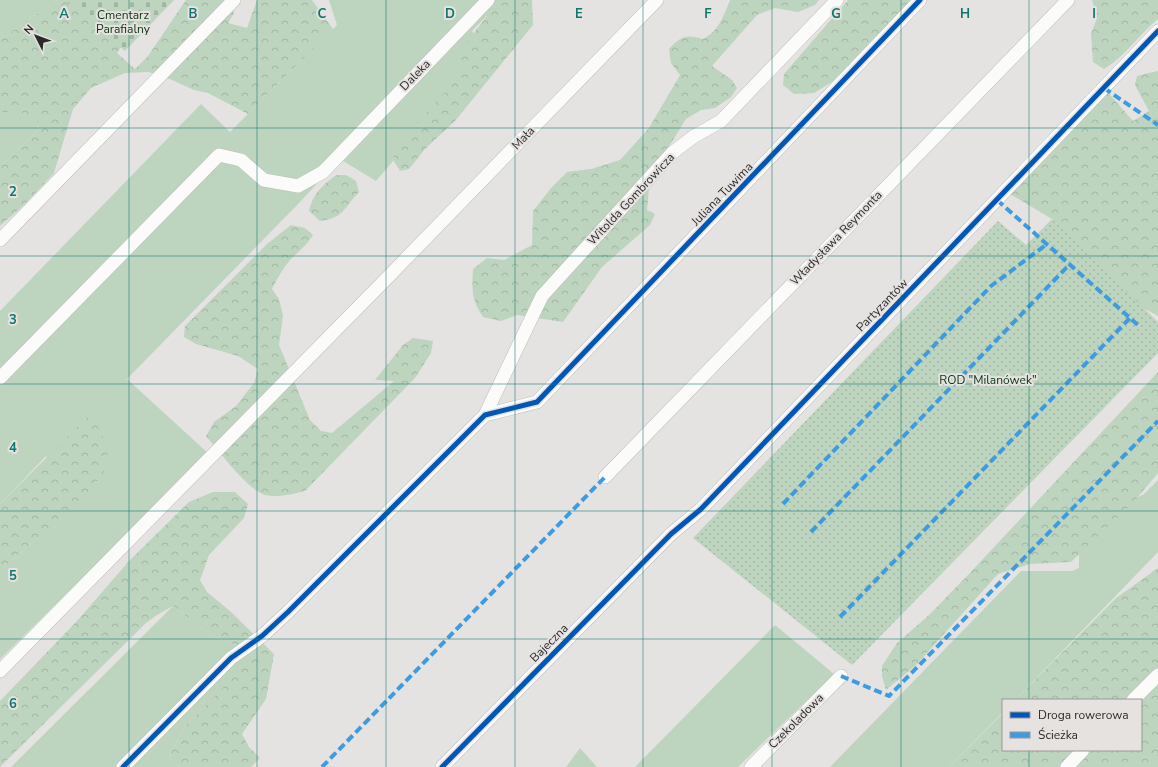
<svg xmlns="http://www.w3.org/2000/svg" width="1158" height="767" viewBox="0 0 1158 767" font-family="'Nunito Sans',sans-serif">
<defs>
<pattern id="forest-crowns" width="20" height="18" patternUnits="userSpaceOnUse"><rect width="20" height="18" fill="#bdd4be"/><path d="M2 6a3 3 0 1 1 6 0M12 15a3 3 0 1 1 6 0" fill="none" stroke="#a3b6a3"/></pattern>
<pattern id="cemetery-stones" width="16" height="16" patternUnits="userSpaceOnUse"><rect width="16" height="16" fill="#bdd4be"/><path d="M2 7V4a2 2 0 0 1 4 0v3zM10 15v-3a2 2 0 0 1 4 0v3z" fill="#a3b6a3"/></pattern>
<pattern id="garden-dots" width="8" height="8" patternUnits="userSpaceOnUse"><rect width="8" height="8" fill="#bdd4be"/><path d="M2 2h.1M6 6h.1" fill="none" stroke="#a3b6a3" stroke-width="1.8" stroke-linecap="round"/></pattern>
</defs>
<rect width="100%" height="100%" fill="#e5e3e1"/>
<path fill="#bdd4be" d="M 0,0 L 57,0 L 0,40 Z
M 329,0 L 502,0 L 472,31 L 486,52 L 376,181 L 340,159 L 299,203 L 127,379 L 209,454 L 0,659 L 0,570 L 34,541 L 67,519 L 46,456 L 0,504 L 0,311 L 201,104 L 230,132 L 337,25 Z
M 12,110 L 27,114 L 37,120 L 39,129 L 0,167 L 0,113 Z
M 1158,480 L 1158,552 L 1015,700 L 1003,700 L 1003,712 L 949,767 L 830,767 L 1021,571 L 1072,571 L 1079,568 L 1079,544 L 1116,504 L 1143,495 Z
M 173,606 L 212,636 L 259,653 L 185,726 L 169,756 L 180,767 L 11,767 Z
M 775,625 L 834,674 L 738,767 L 635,767 Z
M 580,748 L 597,767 L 566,767 Z"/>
<path fill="url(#forest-crowns)" d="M 57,0 L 166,0 L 129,36 L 117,53 L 135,69 L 148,56 L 186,0 L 226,0 L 234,13 L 228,23 L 247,28 L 257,0 L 312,0 L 333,29 L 248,114 L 208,93 L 194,90 L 161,75 L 148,72 L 125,73 L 91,88 L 73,109 L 54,173 L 25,204 L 0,226 L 0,167 L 39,129 L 37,120 C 25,112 15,110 0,113 L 0,40 Z
M 489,0 L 532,0 L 533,25 L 455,121 L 425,149 L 409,169 L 400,171 C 399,168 395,164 394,161 C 388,142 456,92 460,67 C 460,62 459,57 459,52 L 487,16 Z
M 730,0 L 819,0 L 815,5 L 798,12 L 775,8 L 757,15 L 712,66 L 732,80 L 737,88 L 731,97 L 715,108 L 701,110 L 686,119 L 650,177 L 647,210 L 655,214 L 650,225 L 602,267 L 563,322 L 517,315 L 501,321 L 483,317 C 471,299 472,290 473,269 L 487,258 L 504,260 L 532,245 L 533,211 L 551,188 L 567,172 L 591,169 L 620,160 L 649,128 L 680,75 L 671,63 L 669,49 C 681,36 686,34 703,39 C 719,31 724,15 730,0 Z
M 848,0 L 914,0 L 892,20 L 832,82 L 814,93 L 794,94 L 783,85 L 784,74 Z
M 1092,0 L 1158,0 L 1158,19 C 1139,34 1125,57 1104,69 L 1093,62 L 1091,34 L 1097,18 Z
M 1157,71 L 1158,72 L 1158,316 L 1140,306 L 1052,219 L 1005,191 L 1104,88 L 1133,121 L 1149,111 L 1135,85 L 1137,76 Z
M 336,175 L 346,175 L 356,181 L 359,192 C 344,207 345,218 320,221 L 309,211 C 314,192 321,187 336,175 Z
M 291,225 L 305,228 L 313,235 C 307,245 299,251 291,259 C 283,268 277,279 272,289 L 279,299 L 283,316 L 279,345 L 310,420 L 321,431 L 332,433 L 394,381 L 375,380 L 403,345 L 413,338 L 433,341 L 431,353 L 415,378 L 305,491 C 293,494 278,498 265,495 C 249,491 218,450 206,436 L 214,422 L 236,406 L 254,383 L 258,369 L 238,356 L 196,344 L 184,337 L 185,326 L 267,244 Z
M 1158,372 L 1158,473 L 1132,504 L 1071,562 L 1030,564 L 998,574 L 916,665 L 886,690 L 882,676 L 882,666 L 897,643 L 928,616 L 967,576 Z
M 87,417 L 100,429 L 108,452 L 103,474 L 67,519 L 34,541 L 0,570 L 0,504 Z
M 213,492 L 235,492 L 248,504 L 244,518 L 209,555 L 200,580 L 207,592 L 230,611 L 274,654 L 266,699 L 242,734 L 249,747 L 260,758 L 251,767 L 180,767 L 169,756 L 185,726 L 258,653 L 212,636 L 173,606 L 157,615 L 146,623 L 0,767 L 0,701 L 77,621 L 129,561 L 189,502 Z
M 1158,568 L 1158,767 L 949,767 L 1003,713 L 1003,750 L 1141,750 L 1141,700 L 1015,700 L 1116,598 Z"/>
<path fill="url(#cemetery-stones)" d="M 65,0 L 174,0 L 125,51 Z"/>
<path fill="url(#garden-dots)" d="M 1052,219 L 1158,322 L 1158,353 L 852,665 L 693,538 L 998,221 L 1026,245 Z"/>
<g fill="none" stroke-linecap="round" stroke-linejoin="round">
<defs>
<path id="minor" d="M 0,240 L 234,0
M 0,378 L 219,155 L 241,160 L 264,180 L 298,186 L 323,172 L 488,0
M 485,415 L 542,296 L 672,153 L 693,137 L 721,121 L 837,0
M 605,477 L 1068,0
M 0,671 L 389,276 L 657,0
M 1133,700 L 1158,675
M 123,767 L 231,658 L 262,636 L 288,612 L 485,415 L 537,402 L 920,0
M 442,767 L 671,534 L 701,509 L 1158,31
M 751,767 L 841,676
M 1067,767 L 1083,750"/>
</defs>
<use href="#minor" stroke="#bfbebd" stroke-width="14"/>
<use href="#minor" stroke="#fbfbfa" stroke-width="13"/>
<path stroke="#3d9ce1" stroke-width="4" stroke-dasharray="8 4" stroke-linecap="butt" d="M 1104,88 L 1158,125
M 997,200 L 1139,326
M 783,504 L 991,286 L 1047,244
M 811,532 L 1070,264
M 840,617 L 1130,318
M 841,676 L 889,696 L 1158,421
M 322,767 L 605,477"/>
<defs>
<path id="cycleway" d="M 123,767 L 231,658 L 262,636 L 288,612 L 485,415 L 537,402 L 920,0
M 442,767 L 671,534 L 701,509 L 1158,31"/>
</defs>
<use href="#cycleway" stroke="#e6e2e0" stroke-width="8"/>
<use href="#cycleway" stroke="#0057b8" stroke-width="5"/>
</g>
<path fill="none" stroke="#0f766e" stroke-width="1" stroke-opacity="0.55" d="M 129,0 L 129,767M 257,0 L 257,767M 386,0 L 386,767M 515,0 L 515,767M 643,0 L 643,767M 772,0 L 772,767M 901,0 L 901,767M 1029,0 L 1029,700M 0,128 L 1158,128M 0,256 L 1158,256M 0,384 L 1158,384M 0,511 L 1158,511M 0,639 L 1158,639M 1029,750 L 1029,767"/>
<g text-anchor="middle" stroke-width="4" stroke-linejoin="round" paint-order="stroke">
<g font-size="12" fill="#073514" stroke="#e6e2e0">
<text x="123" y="19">Cmentarz<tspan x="123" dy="14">Parafialny</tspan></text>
<text x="988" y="384">ROD "Milanówek"</text>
</g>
<g font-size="12" fill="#2b2a29" stroke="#e6e2e0">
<text transform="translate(415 75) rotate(-46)" y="4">Daleka</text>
<text transform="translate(523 138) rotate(-46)" y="4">Mała</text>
<text transform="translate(722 194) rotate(-46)" y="4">Juliana Tuwima</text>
<text transform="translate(631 199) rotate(-47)" y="4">Witolda Gombrowicza</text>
<text transform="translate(836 238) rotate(-46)" y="4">Władysława Reymonta</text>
<text transform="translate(882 305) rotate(-46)" y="4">Partyzantów</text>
<text transform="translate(549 643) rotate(-45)" y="4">Bajeczna</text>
<text transform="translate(796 721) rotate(-45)" y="4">Czekoladowa</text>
</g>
</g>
<g font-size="13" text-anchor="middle" font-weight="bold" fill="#0f766e" stroke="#e6e2e0" stroke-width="4" stroke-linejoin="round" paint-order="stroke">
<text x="64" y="18">A</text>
<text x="193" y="18">B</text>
<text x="322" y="18">C</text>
<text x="450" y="18">D</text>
<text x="579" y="18">E</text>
<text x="708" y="18">F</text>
<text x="836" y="18">G</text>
<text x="965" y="18">H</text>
<text x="1094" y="18">I</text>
<text x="13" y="196">2</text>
<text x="13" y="324">3</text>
<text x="13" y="452">4</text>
<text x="13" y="580">5</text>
<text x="13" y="708">6</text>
</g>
<rect x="1002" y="699" width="140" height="52" fill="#e6e2e0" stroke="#9b9897"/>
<rect x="1010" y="712" width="20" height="6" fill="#0057b8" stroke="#9b9897"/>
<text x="1038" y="719" font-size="12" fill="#2b2a29">Droga rowerowa</text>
<rect x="1010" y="732" width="20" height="6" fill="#3d9ce1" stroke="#9b9897"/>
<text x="1038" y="739" font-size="12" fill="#2b2a29">Ścieżka</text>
<g transform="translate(36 36) rotate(312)" stroke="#e6e2e0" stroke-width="3" paint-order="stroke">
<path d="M0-3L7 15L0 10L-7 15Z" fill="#2b2a29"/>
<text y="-6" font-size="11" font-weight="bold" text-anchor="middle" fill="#2b2a29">N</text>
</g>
</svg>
